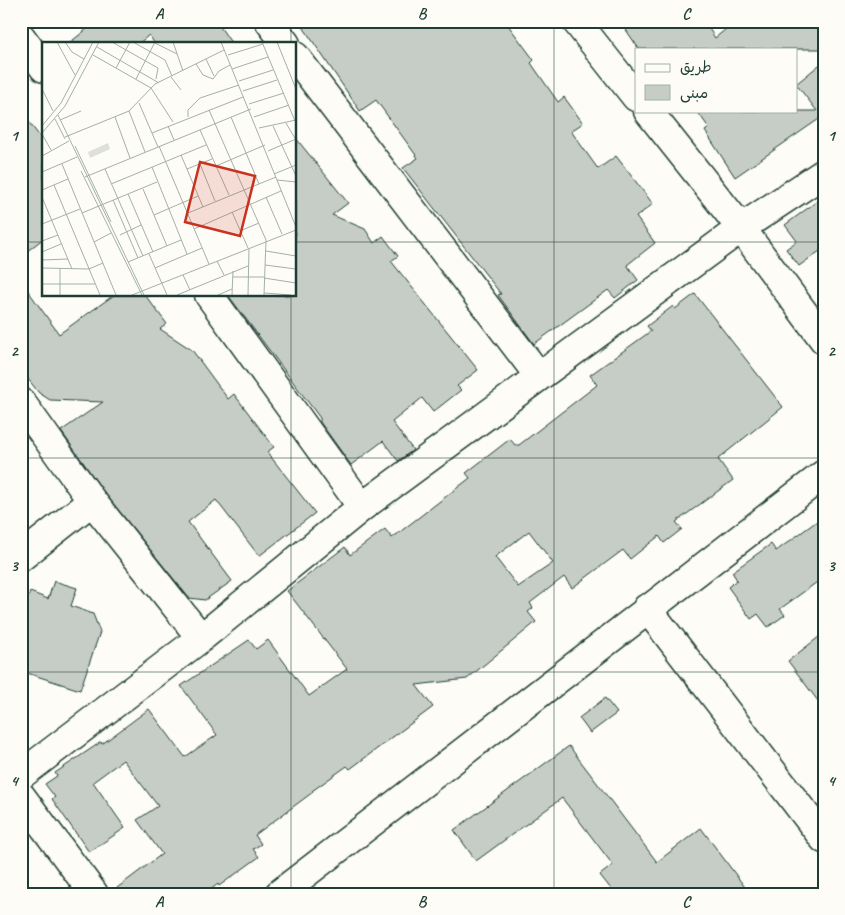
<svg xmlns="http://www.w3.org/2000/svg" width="845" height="915" viewBox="0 0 845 915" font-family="Caveat,'Playpen Sans Arabic',sans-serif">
<rect width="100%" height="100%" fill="#fdfcf7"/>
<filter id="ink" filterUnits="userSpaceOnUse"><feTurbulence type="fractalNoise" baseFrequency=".02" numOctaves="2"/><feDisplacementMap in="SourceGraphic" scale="10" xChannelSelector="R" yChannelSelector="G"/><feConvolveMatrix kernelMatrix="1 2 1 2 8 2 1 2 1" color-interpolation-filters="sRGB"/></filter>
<g filter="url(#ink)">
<path fill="#c6cdc7" stroke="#1f3d34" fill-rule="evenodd" d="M 97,21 L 216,21 L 232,44 L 155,44 L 149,35 L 138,44 L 68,44 Z
M 299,21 L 505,21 L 534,60 L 531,63 L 558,102 L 564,97 L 583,123 L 571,131 L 598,169 L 616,156 L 653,204 L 636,217 L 655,243 L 627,265 L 638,280 L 615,298 L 608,290 L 534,344 L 498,295 L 501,294 L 403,168 L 418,158 L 376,100 L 360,111 Z
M 620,21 L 704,21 L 715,38 L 736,21 L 824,21 L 824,49 L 639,49 Z
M 824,61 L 824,120 L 822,117 L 735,177 L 705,131 L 709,128 L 697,111 L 817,111 L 796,84 Z
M 21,112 L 44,142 L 44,238 L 21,256 Z
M 295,137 L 348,203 L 332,215 L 365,229 L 374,243 L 383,236 L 398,256 L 391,261 L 478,370 L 457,386 L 461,390 L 433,412 L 422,398 L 392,422 L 413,450 L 398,461 L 383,441 L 351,465 L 320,422 L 320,418 L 228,295 L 295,295 Z
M 824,196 L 824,248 L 799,266 L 786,249 L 797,241 L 785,225 Z
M 21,281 L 59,334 L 114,295 L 145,295 L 167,324 L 160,329 L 192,350 L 228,399 L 234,394 L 274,447 L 267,452 L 315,513 L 259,556 L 216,500 L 188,522 L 232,581 L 205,600 L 189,598 L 104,492 L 61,431 L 103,402 L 50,400 L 39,393 L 21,370 Z
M 695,294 L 783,407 L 718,459 L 733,480 L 676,522 L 682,529 L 664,543 L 659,536 L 630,559 L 623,550 L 572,588 L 564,577 L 530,603 L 533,608 L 528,612 L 536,622 L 467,679 L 416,685 L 433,707 L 350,769 L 347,766 L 312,791 L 313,792 L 255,835 L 261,844 L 253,849 L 259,857 L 219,886 L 218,884 L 205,894 L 109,894 L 162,854 L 137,820 L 158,806 L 123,760 L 93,782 L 125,828 L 89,852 L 52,799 L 55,797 L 45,784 L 57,776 L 55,773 L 101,742 L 102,744 L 149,709 L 185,757 L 217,735 L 181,686 L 249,640 L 256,649 L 268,640 L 309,696 L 347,669 L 287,591 L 345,547 L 350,555 L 385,529 L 392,538 L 470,478 L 466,473 L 510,439 L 515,445 L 519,445 L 597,385 L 590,375 L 651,331 L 647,326 L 673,306 L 675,309 ZM 529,531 L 553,563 L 518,587 L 495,557 Z
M 824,516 L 824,577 L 780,609 L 785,615 L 768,627 L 758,614 L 751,619 L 728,587 L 737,580 L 732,572 L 771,544 L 776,551 Z
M 54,581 L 77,588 L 71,606 L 93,614 L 100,632 L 80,690 L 21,671 L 21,617 L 30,592 L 48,599 Z
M 824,633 L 824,709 L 788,661 Z
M 605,698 L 617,713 L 590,733 L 579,718 Z
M 569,746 L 657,862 L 701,828 L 750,894 L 615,894 L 600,875 L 613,865 L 562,798 L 476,861 L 454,830 Z"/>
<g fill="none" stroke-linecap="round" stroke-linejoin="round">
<defs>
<path id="minor" d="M 269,21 L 286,44
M 576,21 L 636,97
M 21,37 L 44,68
M 295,56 L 539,376
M 648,111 L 741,228 L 824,340
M 209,295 L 362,507
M 21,402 L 92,501 L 201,638
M 21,557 L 92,501
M 647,608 L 824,839
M 21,775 L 201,638 L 362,507 L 741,228 L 824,173
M 21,796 L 94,894
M 279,894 L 824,474"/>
</defs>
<use href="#minor" stroke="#1f3d34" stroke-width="31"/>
<use href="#minor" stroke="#fdfcf7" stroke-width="28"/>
</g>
</g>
<path fill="none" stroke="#1f3d34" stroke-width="1" stroke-opacity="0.55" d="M 291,21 L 291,44M 554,21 L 554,894M 21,242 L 44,242M 295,242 L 824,242M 291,295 L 291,894M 21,458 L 824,458M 21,672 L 824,672"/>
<g transform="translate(42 42)">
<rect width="254" height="254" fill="#fdfcf7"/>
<path d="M 66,101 L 68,107 L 48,116 L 46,110 Z" fill="#dde0db"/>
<path fill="none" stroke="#a4b0a9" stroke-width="1" d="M 15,0 L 33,33M 23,0 L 30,10 L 42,17M 70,0 L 116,26 L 114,37M 91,0 L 123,18 L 130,34M 131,0 L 141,29M 179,0 L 254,185M 220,0 L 253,79M 235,0 L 254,47M 113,1 L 135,12M 55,5 L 117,41M 51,13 L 109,46 L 131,80M 186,13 L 221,2M 164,17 L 172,34M 154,22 L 161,33 L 171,37 L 177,29 L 188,23M 74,26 L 88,0M 190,27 L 226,15M 129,35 L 139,48M 94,37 L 113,0M 197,39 L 231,28M 0,47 L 11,69M 201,49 L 235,38M 97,61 L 116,105M 207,62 L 242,51M 167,68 L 224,198 L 222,253M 87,69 L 103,110M 16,73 L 102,253M 73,75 L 88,116M 146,75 L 146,68 L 158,56 L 197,43M 189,75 L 217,142M 212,75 L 247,63M 13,77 L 23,97M 18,78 L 39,69M 244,81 L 254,98M 0,84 L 19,61 L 51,0M 126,84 L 132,98M 231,84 L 254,134M 217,86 L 254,78M 158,88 L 187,153M 0,91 L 23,64 L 57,0M 110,91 L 201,55M 0,92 L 9,108M 23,95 L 87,69 L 113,42 L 182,8M 33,104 L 69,180M 117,104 L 167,222M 226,109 L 254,97M 139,113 L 161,165M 0,114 L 27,99M 20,122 L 74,253M 158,122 L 173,159M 174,124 L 223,103M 110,125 L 145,212M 63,127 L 101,214M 145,127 L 170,117M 39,129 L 100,253M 0,130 L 35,115M 232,132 L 254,123M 43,135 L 209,67M 235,138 L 254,140M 69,142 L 164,103M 12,143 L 58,253M 101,147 L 125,204M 0,148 L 26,137M 86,152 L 111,210M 0,155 L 30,227M 224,155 L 240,192M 71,158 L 96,216M 190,170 L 206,206M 40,171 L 115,140M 146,171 L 234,135M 112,173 L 156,154M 0,182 L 38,167M 152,187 L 239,149M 198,189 L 217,181M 78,193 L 99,183M 0,199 L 16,193M 52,200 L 69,191M 224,209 L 254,214M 0,210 L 19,202M 107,212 L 125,253M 0,218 L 26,217M 175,219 L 182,233M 86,220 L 139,198M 223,223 L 254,227M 0,226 L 47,227 L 61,221M 18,226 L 18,253M 113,226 L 160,206M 141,233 L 148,248M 191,235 L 222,235M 222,236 L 254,241M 0,242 L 53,242M 222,251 L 249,253M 90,253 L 254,188M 135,253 L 206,224M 176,253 L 190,247M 190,253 L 191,229M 206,253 L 207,206"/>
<path fill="#c8321e" fill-opacity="0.15" stroke="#c8321e" stroke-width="2.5" d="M 158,120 L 213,134 L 198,194 L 143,180 Z"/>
<rect width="254" height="254" fill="none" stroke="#1f3d34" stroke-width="2.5"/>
</g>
<rect width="845" height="915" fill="none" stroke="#fdfcf7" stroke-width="55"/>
<rect x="635" y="48" width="162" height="65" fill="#fdfcf7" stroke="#a4b0a9"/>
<rect x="645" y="64" width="25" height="8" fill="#fdfcf7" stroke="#a4b0a9"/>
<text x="680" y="72" font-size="15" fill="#1f3d34">طريق</text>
<rect x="645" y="85" width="25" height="15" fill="#c6cdc7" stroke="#a4b0a9"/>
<text x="680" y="98" font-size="15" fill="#1f3d34">مبنى</text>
<rect x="28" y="28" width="790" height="860" fill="none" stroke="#1f3d34" stroke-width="2"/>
<g font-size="16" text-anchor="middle" font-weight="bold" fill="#1f3d34">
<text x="159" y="19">A</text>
<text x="422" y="19">B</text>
<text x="686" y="19">C</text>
<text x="14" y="141">1</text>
<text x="831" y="141">1</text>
<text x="14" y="356">2</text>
<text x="831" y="356">2</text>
<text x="14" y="571">3</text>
<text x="831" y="571">3</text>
<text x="14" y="786">4</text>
<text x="831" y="786">4</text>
<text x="159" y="907">A</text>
<text x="422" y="907">B</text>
<text x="686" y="907">C</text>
</g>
</svg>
